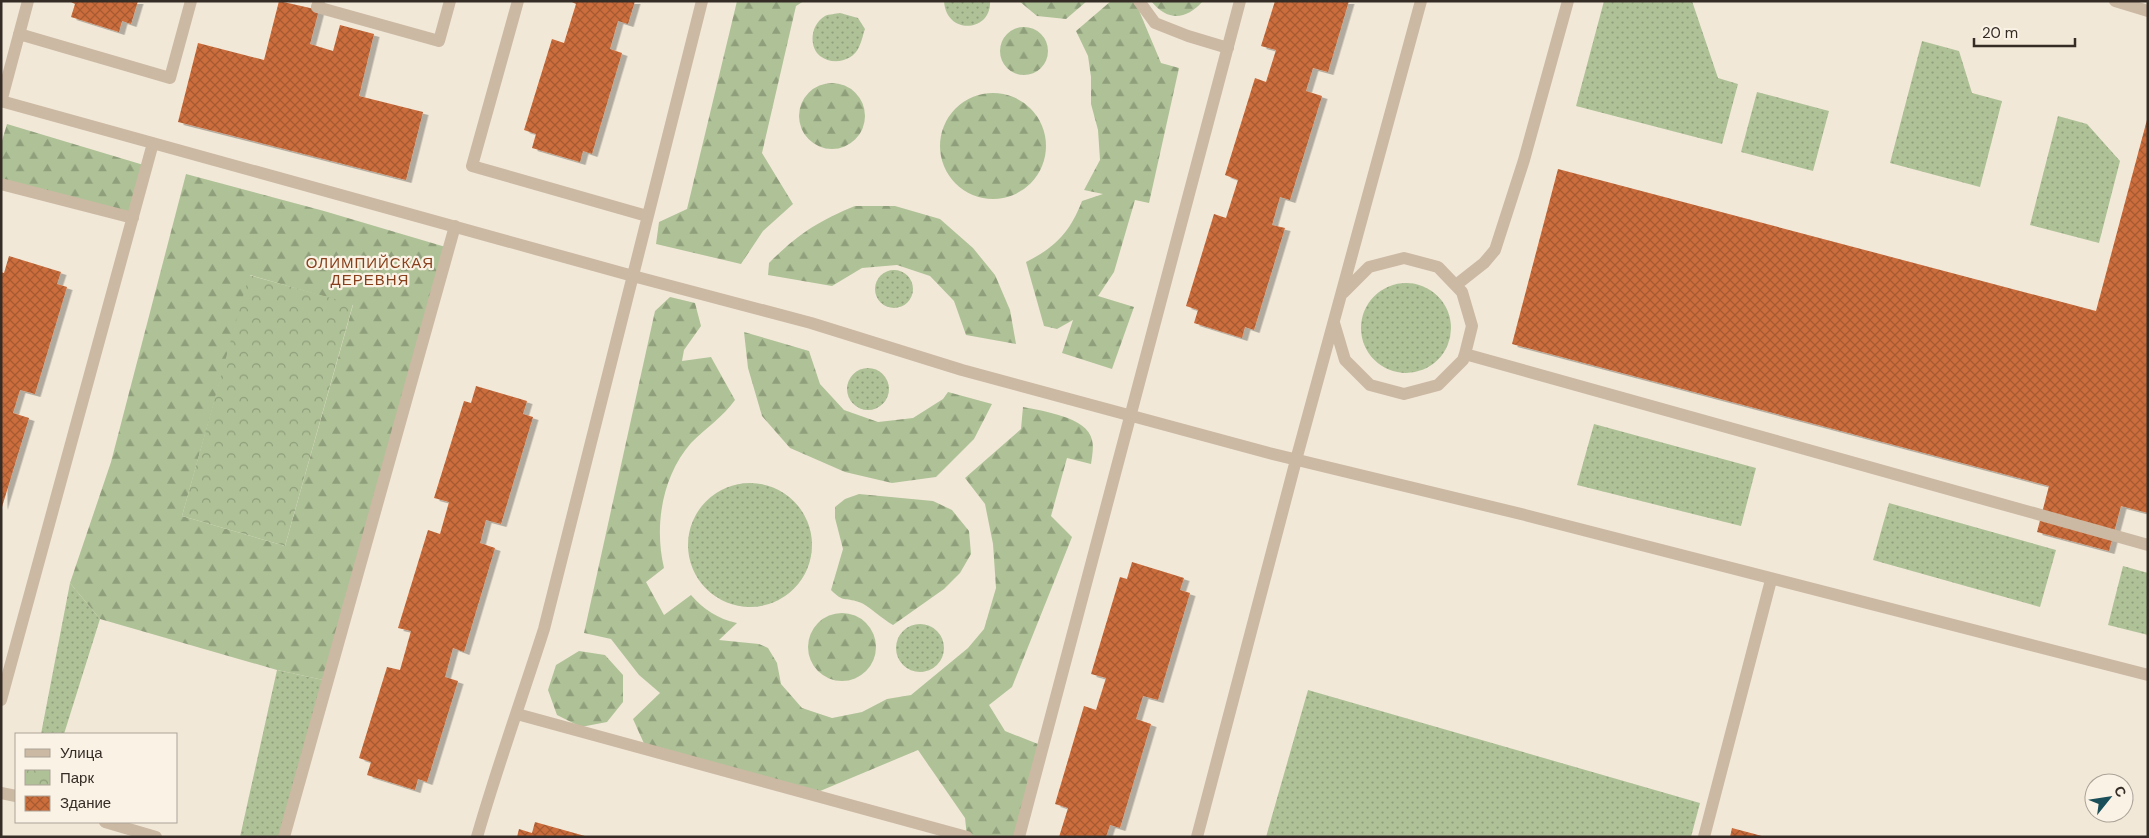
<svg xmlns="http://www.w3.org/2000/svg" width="2149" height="838" viewBox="0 0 2149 838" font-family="'DM Sans',sans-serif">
<defs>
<pattern id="grass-dots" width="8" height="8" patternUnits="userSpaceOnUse" patternTransform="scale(1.25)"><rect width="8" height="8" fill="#afc297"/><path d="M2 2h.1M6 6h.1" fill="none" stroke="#8f9e7b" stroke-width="1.8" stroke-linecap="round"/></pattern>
<pattern id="forest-firs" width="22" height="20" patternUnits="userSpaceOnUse" patternTransform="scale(1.25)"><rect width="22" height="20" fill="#afc297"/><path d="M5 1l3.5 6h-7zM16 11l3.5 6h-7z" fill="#8f9e7b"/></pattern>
<pattern id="park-crowns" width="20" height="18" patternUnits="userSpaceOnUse" patternTransform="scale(1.25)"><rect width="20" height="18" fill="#afc297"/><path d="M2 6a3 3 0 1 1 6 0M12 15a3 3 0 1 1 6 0" fill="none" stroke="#8f9e7b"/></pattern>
<pattern id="building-cross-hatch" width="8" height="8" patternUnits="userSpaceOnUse" patternTransform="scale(1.25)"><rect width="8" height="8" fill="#cc6d3c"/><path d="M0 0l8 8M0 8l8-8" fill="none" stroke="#a65a32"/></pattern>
<filter id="shadow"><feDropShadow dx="5.5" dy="3" stdDeviation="0" flood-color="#0004"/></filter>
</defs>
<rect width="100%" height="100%" fill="#f2e8d8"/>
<path fill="url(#grass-dots)" d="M 944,1 L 990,1 C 992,32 946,36 944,1 Z
M 1604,1 L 1692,1 L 1718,78 L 1738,84 L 1722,144 L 1576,106 Z
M 840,13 L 858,18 L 865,29 C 863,34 862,41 859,47 C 853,61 833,66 820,56 C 808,46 811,24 825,16 C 829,14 836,14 840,13 Z
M 1922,41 L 1959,51 L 1972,93 L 2002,101 L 1980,187 L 1890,163 Z
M 1757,92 L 1829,111 L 1813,171 L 1741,152 Z
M 2058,116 L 2087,124 L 2120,161 L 2099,243 L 2030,225 Z
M875 289a19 19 0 1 1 38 0a19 19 0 1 1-38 0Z
M1361 328a45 45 0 1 1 90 0a45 45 0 1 1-90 0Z
M847 389a21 21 0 1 1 42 0a21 21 0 1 1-42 0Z
M 1594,424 L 1756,468 L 1741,526 L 1577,485 Z
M688 545a62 62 0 1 1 124 0a62 62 0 1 1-124 0Z
M 1889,503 L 2056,550 L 2040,607 L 1873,560 Z
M 2123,566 L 2148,573 L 2148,635 L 2108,625 Z
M 70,583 L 100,619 L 64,734 L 41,734 Z
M896 648a24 24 0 1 1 48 0a24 24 0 1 1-48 0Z
M 277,670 L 328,681 L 284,837 L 240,837 Z
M 1308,690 L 1700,803 L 1691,837 L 1266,837 Z"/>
<path fill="url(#forest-firs)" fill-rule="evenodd" d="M 737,1 L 804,1 L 796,6 L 762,153 L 793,204 L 763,231 L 741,264 L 656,244 L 659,222 L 687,209 Z
M 1019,1 L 1087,1 L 1066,19 L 1037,16 Z
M 1111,1 L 1135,1 L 1161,63 L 1179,68 L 1149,203 L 1135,200 L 1114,272 L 1098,296 L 1134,307 L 1112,369 L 1062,353 L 1073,320 L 1057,329 L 1044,326 L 1026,262 C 1056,247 1070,232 1082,201 L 1103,194 L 1084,190 L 1100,160 L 1098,130 L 1091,104 L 1091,77 L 1088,56 L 1076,31 Z
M 1151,1 L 1203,1 C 1186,20 1168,22 1151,1 Z
M1000 51a24 24 0 1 1 48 0a24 24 0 1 1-48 0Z
M799 116a33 33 0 1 1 66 0a33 33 0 1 1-66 0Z
M940 146a53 53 0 1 1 106 0a53 53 0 1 1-106 0Z
M 7,124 L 147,166 L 133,218 L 1,184 L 1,144 Z
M 186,174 L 324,211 L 449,248 L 328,681 L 277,670 L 100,619 L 70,583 L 111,462 ZM 250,275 L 353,305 L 285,546 L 182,516 Z
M 855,206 L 895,206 L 940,219 L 973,248 L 995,275 L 1010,310 L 1016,344 L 966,335 L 954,301 L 930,276 L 897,265 L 862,268 L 832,286 L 768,275 L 769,263 C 797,235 818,221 855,206 Z
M 670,297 L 695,303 L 701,326 L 684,350 L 682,361 L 711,357 L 735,400 C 723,417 706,428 691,443 C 662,476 654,526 664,568 L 646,582 L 664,615 L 691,595 C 703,609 718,619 737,623 L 719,640 L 759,644 L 768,648 L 777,663 L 781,684 L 802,708 L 832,718 L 862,712 L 887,699 L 911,695 L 968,648 L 984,629 L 996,588 L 993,544 L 985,504 L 965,478 L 1021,429 L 1023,407 C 1042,411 1088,417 1092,440 C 1094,447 1092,457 1091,464 L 1067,458 L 1051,516 L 1072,537 L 1012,687 L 989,705 L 1005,731 L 1043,746 L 1019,837 L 967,837 L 965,818 L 918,750 L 813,794 L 646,748 L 633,719 L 660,693 L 639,675 L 611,639 L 584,633 L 655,311 Z
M 744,332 L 809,351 L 820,384 L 844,410 L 878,422 L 913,418 L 943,399 L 948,392 L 992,404 L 974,439 L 936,477 L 892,483 L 845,472 L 790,448 L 762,416 L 748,368 Z
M 859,494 L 933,501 L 952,510 L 969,531 L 971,554 L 960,573 L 944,589 L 893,625 C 882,619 868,605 859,602 C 844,597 844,603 831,590 L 843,549 L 835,518 L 835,507 L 845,499 Z
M808 647a34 34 0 1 1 68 0a34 34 0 1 1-68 0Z
M 579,651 L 605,655 L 623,675 L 623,702 L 607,722 L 581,727 L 557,715 L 548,690 L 556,665 Z"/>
<path fill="url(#park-crowns)" d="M 249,275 L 353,304 L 285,546 L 182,516 Z"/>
<path fill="url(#building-cross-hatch)" filter="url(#shadow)" d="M 69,1 L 138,1 L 131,24 L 122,21 L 119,32 L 71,17 L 75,4 Z
M 279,1 L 319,10 L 310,44 L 333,51 L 340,25 L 374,34 L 359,96 L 423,112 L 406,180 L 178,122 L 198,43 L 264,60 Z
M 570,1 L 635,1 L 628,24 L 618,21 L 610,49 L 622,53 L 592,154 L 583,151 L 580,162 L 532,148 L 536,134 L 524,130 L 552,39 L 564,43 L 576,4 Z
M 1275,1 L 1349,1 L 1328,72 L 1313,68 L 1306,91 L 1322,96 L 1290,200 L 1280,197 L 1272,225 L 1285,228 L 1254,330 L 1245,327 L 1242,338 L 1194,323 L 1198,310 L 1186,306 L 1214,214 L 1226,218 L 1238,180 L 1225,175 L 1255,78 L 1266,82 L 1276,50 L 1261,46 Z
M 2148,116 L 2148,513 L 2121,506 L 2109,551 L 2037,532 L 2049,486 L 1512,344 L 1558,169 L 2096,311 Z
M 9,256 L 61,272 L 57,284 L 67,287 L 35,394 L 20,390 L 13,413 L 29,418 L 2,507 L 1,272 L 4,273 Z
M 476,386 L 527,401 L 523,414 L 533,417 L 501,524 L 486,520 L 480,543 L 495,548 L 464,652 L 453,648 L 445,677 L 458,681 L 427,782 L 418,779 L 415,790 L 367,775 L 371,762 L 359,758 L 387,667 L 400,670 L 411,631 L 398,628 L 428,530 L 440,534 L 449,502 L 434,498 L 464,401 L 471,403 Z
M 1132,562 L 1184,578 L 1180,590 L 1190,593 L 1158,700 L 1143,696 L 1136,719 L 1151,724 L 1120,828 L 1110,825 L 1106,837 L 1059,837 L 1068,808 L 1055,804 L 1084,706 L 1096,710 L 1106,678 L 1091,674 L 1120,577 L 1127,579 Z
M 535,822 L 585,836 L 585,837 L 517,837 L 519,829 L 532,833 Z
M 1732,828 L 1762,836 L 1762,837 L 1730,837 Z"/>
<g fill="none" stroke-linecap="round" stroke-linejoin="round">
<path stroke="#cbb9a3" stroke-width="12" d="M 319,1 L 317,7 L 439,41 L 450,1
M 518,1 L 472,166 L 647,216
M 1139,1 L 1155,23 L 1188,36 L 1228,48
M 2115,1 L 2148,11
M 19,34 L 170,78 L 191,1
M 1,101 L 633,276 L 811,323 L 962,370 L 1269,453 L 1525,515 L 2148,675
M 1,102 L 28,1
M 1,184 L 133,218
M 1456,285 L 1484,263 L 1495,250 L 1524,160 L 1568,1
M 1334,323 L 1345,360 L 1370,385 L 1404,394 L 1438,385 L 1463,360 L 1465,354 L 1472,326 L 1462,292 L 1438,267 L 1404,258 L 1369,267 L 1343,293
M 1465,354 L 2148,545
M 1,700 L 153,143
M 517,714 L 967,837
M 1,793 L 16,796
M 105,822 L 156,837
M 284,837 L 455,226
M 477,837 C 497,767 522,698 544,629 L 702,1
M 1019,837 L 1240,1
M 1197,837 L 1296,460 L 1421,1
M 1704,837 L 1771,580"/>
</g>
<g text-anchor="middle" stroke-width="4.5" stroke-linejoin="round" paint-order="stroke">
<g font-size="15" letter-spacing="1" fill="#883f1b" stroke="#faf2e4">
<text x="370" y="268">ОЛИМПИЙСКАЯ<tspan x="370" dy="17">ДЕРЕВНЯ</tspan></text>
</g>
</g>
<rect width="2149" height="838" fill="none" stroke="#352c26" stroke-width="5"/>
<rect x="15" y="733" width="162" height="90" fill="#faf2e4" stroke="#aba398"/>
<rect x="25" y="749" width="25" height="8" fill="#cbb9a3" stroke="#aba398"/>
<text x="60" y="758" font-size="15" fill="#352c26">Улица</text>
<rect x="25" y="770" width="25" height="15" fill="url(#park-crowns)" stroke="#aba398"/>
<text x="60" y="783" font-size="15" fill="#352c26">Парк</text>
<rect x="25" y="796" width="25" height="15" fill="url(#building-cross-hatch)" stroke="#aba398"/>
<text x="60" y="808" font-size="15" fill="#352c26">Здание</text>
<g transform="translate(2109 798) rotate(60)"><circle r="24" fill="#faf2e4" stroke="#aba398"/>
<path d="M0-4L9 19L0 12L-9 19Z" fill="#1a4e59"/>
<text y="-8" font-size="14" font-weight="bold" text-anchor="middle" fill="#352c26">С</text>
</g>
<path d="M1974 38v8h101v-8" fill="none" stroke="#352c26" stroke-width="2.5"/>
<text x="1982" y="38" font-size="15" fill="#352c26" stroke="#faf2e4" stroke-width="4" paint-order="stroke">20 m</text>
</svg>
